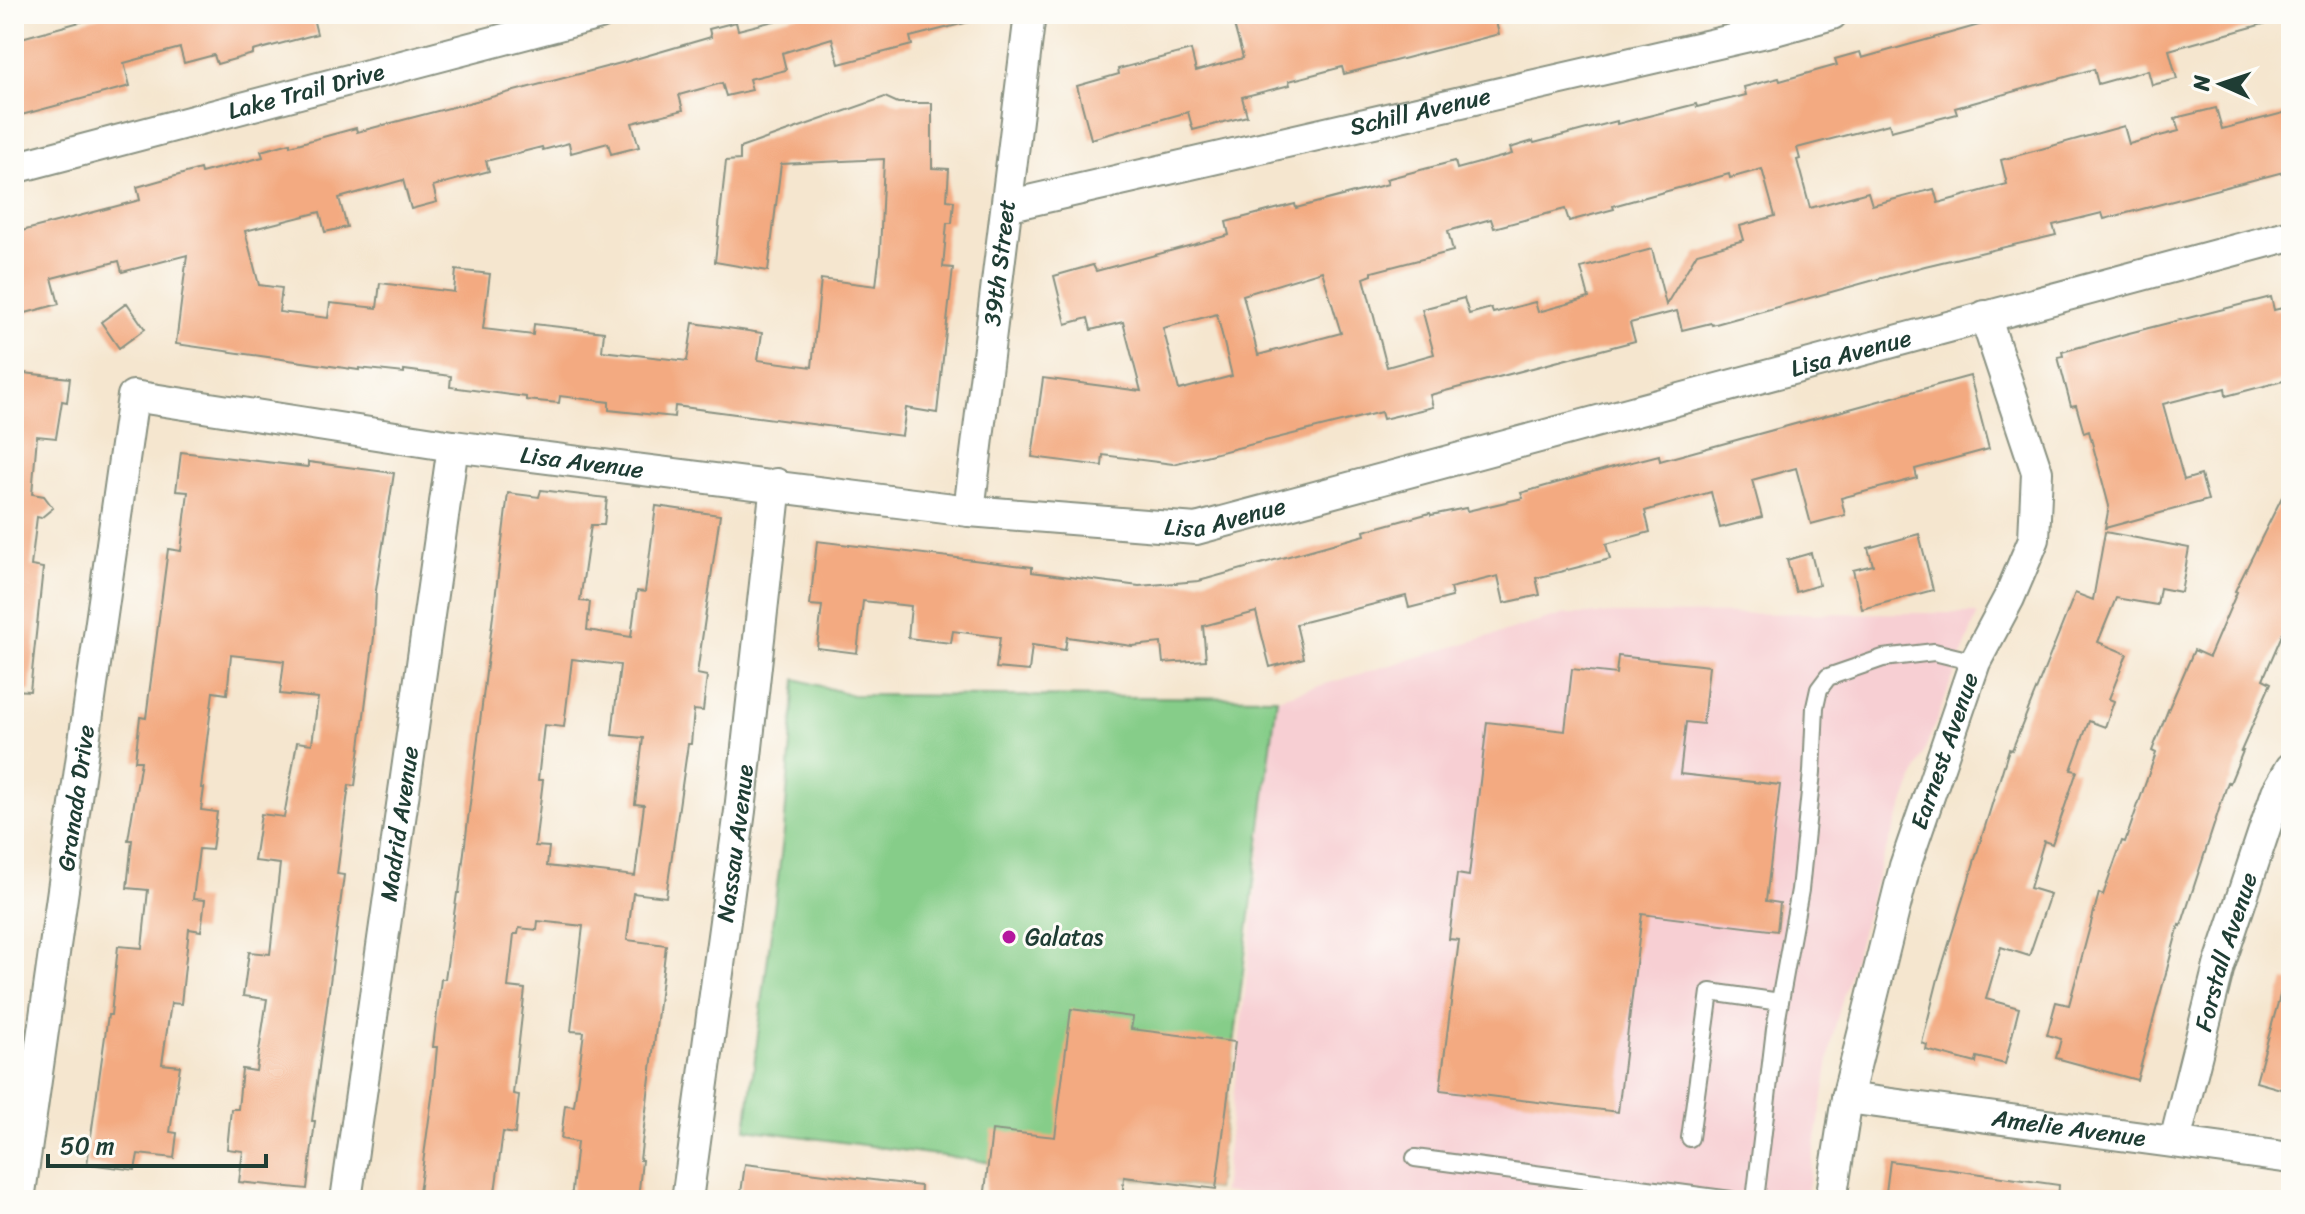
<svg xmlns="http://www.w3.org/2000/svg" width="2305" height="1214" viewBox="0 0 2305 1214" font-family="Sriracha,sans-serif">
<rect width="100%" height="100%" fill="#fdfcf7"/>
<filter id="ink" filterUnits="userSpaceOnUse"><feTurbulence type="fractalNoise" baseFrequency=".0125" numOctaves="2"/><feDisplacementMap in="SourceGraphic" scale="16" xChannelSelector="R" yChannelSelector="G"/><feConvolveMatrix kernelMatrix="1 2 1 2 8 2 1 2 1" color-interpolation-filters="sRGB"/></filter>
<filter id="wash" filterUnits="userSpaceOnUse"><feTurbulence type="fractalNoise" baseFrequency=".006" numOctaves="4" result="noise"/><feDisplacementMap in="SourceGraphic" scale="32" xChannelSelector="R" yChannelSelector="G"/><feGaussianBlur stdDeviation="1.8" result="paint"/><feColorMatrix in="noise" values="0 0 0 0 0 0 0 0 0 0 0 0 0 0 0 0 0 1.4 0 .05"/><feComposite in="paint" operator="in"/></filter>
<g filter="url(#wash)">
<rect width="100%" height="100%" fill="#f5e6cf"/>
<path fill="#f7cfd3" d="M 1978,613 L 1880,866 L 1834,1030 L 1806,1200 L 1283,1200 L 1223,1192 L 1277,698 L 1566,614 Z"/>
<path fill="#86cd89" stroke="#52855e" stroke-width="2" d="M 796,679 L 852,695 L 1277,698 L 1216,1189 L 1069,1170 L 1068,1173 L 746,1129 L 784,831 Z"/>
<g id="blocks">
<path fill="#f3aa81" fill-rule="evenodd" d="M 109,14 L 312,14 L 317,34 L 253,51 L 253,54 L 217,64 L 214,55 L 184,63 L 180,48 L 124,63 L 130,86 L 14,117 L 14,40 Z
M 802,14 L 968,14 L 969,22 L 910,37 L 912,45 L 839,64 L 832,38 L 782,53 L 786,70 L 749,79 L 752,90 L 726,96 L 722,83 L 679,95 L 683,110 L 632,123 L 639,147 L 611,154 L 608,143 L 571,153 L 569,143 L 543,150 L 542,147 L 486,161 L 489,171 L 433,186 L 437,202 L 411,209 L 403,180 L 339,198 L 347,227 L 325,232 L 320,212 L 245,231 L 259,285 L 282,288 L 279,312 L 328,318 L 330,303 L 377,308 L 380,283 L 454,292 L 456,270 L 490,274 L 483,329 L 533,335 L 534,324 L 604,332 L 602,351 L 687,361 L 693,323 L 762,333 L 758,360 L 812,367 L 821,279 L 876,286 L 880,252 L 884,159 L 781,164 L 768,271 L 715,262 L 726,161 L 740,160 L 740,148 L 885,97 L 898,103 L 932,103 L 932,168 L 949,169 L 947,200 L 954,201 L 952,223 L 947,223 L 943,267 L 953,268 L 937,413 L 906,408 L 902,436 L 675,406 L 674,417 L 609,410 L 609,402 L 560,396 L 559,403 L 526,400 L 526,397 L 450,387 L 451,376 L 404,370 L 404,373 L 359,368 L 359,370 L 176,344 L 187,255 L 122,272 L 119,261 L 52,278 L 59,304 L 22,314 L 14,284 L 14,233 L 140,200 L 137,187 L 200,169 L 201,173 L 263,157 L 261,151 L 290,143 L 290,146 L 356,128 L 357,132 L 625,62 L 711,37 L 709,29 L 736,22 L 738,30 Z
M 1274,14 L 1494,14 L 1499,34 L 1344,74 L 1342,67 L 1289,81 L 1290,85 L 1242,97 L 1247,116 L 1193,130 L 1188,112 L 1091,139 L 1077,86 L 1119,74 L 1118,69 L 1191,50 L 1196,71 L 1243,58 L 1234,25 Z
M 2018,14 L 2273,14 L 2274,21 L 2169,50 L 2177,79 L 2152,85 L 2148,70 L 2098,84 L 2094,69 L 1955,108 L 1957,114 L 1891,131 L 1889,124 L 1797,148 L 1800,159 L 1797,160 L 1810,208 L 1868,192 L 1872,205 L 1934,189 L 1938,203 L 2007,184 L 2001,160 L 2124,126 L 2129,144 L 2179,131 L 2175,118 L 2216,108 L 2222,129 L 2291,111 L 2291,170 L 2104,219 L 2102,213 L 2053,225 L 2056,235 L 1925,266 L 1712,325 L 1711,323 L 1682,330 L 1677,311 L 1630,323 L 1635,341 L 1430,395 L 1433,407 L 1383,419 L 1381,412 L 1173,464 L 1103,455 L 1102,466 L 1032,457 L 1043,378 L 1141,391 L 1123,322 L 1091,330 L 1088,318 L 1066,324 L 1054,276 L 1093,265 L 1096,271 L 1229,235 L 1226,222 L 1295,204 L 1296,208 L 1388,184 L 1386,179 L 1455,161 L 1457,169 L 1512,154 L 1510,148 L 1533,141 L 1534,143 L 1617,121 L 1617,124 L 1696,104 L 1697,107 L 1746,95 L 1744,87 L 1779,78 L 1780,81 L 1837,65 L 1835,59 L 1860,52 L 1862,58 ZM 1762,169 L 1775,216 L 1740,226 L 1744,240 L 1697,253 L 1666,305 L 1652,249 L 1581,268 L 1589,298 L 1538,312 L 1535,302 L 1493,313 L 1491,308 L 1469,314 L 1464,298 L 1422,309 L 1434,354 L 1387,367 L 1364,278 L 1372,275 L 1372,272 L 1453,251 L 1448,231 L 1491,219 L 1494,228 L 1565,209 L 1569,221 L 1614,209 L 1613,206 L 1729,174 L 1730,178 ZM 1322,271 L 1341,333 L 1258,355 L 1243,295 ZM 1217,314 L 1232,376 L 1179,390 L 1163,328 Z
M 2271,297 L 2274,310 L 2291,306 L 2291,379 L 2226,396 L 2225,388 L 2163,404 L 2184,480 L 2201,475 L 2208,500 L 2105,528 L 2109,506 L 2089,431 L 2084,433 L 2076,405 L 2071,406 L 2058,357 L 2063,356 L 2062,352 L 2125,334 Z
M 127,303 L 145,329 L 119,348 L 101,322 Z
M 14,372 L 70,378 L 67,402 L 62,401 L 56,438 L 37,436 L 32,494 L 44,496 L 53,508 L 41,518 L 37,517 L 31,566 L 43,568 L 30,691 L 14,690 Z
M 1970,376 L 1989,449 L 1915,469 L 1917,478 L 1841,498 L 1845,515 L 1811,524 L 1796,468 L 1752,480 L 1762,517 L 1720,528 L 1711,492 L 1645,511 L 1650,532 L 1606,544 L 1610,559 L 1536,578 L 1540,595 L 1504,603 L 1498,576 L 1450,588 L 1452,597 L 1409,608 L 1406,596 L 1296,624 L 1304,658 L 1270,667 L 1256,612 L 1203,626 L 1206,660 L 1163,663 L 1161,643 L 1132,646 L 1067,637 L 1065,650 L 1032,645 L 1029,671 L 996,668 L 1000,637 L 953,631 L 951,643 L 908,638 L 911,606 L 863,601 L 857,653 L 817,648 L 822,606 L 810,605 L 817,541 L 1032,567 L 1032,572 L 1139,586 L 1199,581 L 1365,535 L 1364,531 L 1430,513 L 1431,515 L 1466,508 L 1467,511 L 1523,498 L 1521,493 L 1624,464 L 1659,455 L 1660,461 Z
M 181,452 L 308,467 L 308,462 L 394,473 L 376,590 L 374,637 L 355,786 L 349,785 L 337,874 L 344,875 L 312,1121 L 315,1121 L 307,1189 L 239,1182 L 243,1151 L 227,1149 L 231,1109 L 238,1109 L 242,1069 L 256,1071 L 267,999 L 243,996 L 249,952 L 270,954 L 280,864 L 254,861 L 261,814 L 284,817 L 297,742 L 312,744 L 318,698 L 280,694 L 284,661 L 231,655 L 227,694 L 213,692 L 201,788 L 204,788 L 201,810 L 217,812 L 212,850 L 199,849 L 193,899 L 205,900 L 201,931 L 189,929 L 181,1004 L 171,1003 L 162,1064 L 180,1066 L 170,1132 L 177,1133 L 174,1158 L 138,1154 L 135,1170 L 87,1164 L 108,1015 L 111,1015 L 118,946 L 142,948 L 148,890 L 127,888 L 132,840 L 128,840 L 141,761 L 135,761 L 140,717 L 146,718 L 168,549 L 181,551 L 188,492 L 176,491 Z
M 2291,479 L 2291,614 L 2263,679 L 2271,683 L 2241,751 L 2243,751 L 2230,783 L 2228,782 L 2181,926 L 2179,925 L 2137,1080 L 2056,1058 L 2061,1039 L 2047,1035 L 2056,1002 L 2069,1005 L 2099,893 L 2103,895 L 2122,841 L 2125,842 L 2156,753 L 2152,751 L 2168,710 L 2194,650 L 2209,657 L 2237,592 L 2235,591 Z
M 541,490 L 607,498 L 604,525 L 591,525 L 580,601 L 590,602 L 587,630 L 631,637 L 637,591 L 645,592 L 656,506 L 720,515 L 697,674 L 707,676 L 703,711 L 694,710 L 691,744 L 688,744 L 666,897 L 633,893 L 627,940 L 666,945 L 640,1160 L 642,1160 L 638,1200 L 571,1200 L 577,1142 L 561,1139 L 565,1105 L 574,1106 L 584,1032 L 571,1031 L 583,926 L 538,921 L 537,930 L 519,928 L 518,934 L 514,934 L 508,987 L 525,989 L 513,1094 L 519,1095 L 515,1134 L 503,1132 L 494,1200 L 418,1200 L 433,1090 L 437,1047 L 433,1047 L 441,979 L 445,979 L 457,893 L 459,893 L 508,493 L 539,497 ZM 572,659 L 620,665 L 612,735 L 643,738 L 635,804 L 644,805 L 635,876 L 547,866 L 549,847 L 535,846 L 543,780 L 538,780 L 544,725 L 564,727 Z
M 2105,532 L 2189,548 L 2181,592 L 2160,588 L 2157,605 L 2116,598 L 2098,642 L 2127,654 L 2109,699 L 2114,701 L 2105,727 L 2089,721 L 2071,770 L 2077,771 L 2052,844 L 2044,841 L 2030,888 L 2050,894 L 2029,956 L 2001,947 L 1986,999 L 2019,1008 L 2005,1064 L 1977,1057 L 1976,1063 L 1926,1050 L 1927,1045 L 1922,1043 L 1938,979 L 2009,749 L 2012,750 L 2075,593 L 2093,600 Z
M 1919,534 L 1933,590 L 1862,609 L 1853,570 L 1873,565 L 1868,548 Z
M 1811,553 L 1819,585 L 1796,592 L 1787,560 Z
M 1618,656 L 1709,666 L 1703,724 L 1686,722 L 1680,774 L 1780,785 L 1766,901 L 1780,903 L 1777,931 L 1642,914 L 1618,1112 L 1440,1090 L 1459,940 L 1449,939 L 1457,874 L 1469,876 L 1487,722 L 1565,731 L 1572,669 L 1616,674 Z
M 2284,981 L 2291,982 L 2291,1092 L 2256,1082 Z
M 1071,1009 L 1133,1017 L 1131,1029 L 1235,1042 L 1216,1189 L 1124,1177 L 1122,1200 L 984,1200 L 992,1130 L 1055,1137 Z
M 1890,1161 L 2059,1185 L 2058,1200 L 1885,1200 Z
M 745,1164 L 921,1186 L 920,1200 L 740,1200 Z"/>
</g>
</g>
<g filter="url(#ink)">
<use href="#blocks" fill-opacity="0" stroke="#8a9282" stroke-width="2"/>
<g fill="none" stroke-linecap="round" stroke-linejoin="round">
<defs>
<path id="service" d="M 1690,1138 L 1710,992 L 1780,1002
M 1415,1158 L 1731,1200
M 1755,1200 L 1775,1029 L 1800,890 L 1812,772 L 1815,707 L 1819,689 L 1828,677 L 1883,658 L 1934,652 L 1975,662"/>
<g id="minor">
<path id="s1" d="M 14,168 L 600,14"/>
<path id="s2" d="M 1007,206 L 1771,31 L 1832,14"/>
<path id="s3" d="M 969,511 L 1030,14"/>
<path id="s4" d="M 1847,1098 L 2291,1158"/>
<path id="s5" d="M 2175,1141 L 2219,966 L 2277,792 L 2291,768"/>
<path id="s6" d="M 19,1200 L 133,396 L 453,446 L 969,511 L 1196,529 L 2291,235"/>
<path id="s7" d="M 346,1200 L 453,446"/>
<path id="s8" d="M 687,1200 L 740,811 L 776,484"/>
<path id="s9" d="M 1831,1200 L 1847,1098 L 1905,866 L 1975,662 L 2009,598 L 2034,539 L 2037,472 L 1985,316"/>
</g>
</defs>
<use href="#service" stroke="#8a9282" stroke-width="20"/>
<use href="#minor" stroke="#8a9282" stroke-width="34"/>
<use href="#service" stroke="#fff" stroke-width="16"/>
<use href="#minor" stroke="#fff" stroke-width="30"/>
</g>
</g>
<circle fill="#b5179e" stroke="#fdfcf7" stroke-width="3" cx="1009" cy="937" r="8"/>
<g text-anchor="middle" stroke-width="6" stroke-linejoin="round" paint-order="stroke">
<g font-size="24" fill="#1f3d34" stroke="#fdfcf7">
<text dy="8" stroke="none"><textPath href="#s1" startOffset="302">Lake Trail Drive</textPath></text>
<text dy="8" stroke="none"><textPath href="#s2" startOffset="424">Schill Avenue</textPath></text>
<text dy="8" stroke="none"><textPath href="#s3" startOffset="250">39th Street</textPath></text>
<text dy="8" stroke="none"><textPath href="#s6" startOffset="2562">Lisa Avenue</textPath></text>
<text dy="8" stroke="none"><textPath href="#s6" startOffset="1266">Lisa Avenue</textPath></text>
<text dy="8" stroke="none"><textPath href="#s6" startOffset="1914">Lisa Avenue</textPath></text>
<text dy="8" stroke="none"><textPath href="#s9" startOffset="464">Earnest Avenue</textPath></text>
<text dy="8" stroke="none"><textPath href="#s6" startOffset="406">Granada Drive</textPath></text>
<text dy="8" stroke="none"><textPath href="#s7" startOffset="380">Madrid Avenue</textPath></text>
<text dy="8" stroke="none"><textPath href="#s8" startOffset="360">Nassau Avenue</textPath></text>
<text dy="8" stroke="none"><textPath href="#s5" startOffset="196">Forstall Avenue</textPath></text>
<text dy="8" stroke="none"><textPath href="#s4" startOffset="224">Amelie Avenue</textPath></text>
</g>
<g font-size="24" fill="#1f3d34" stroke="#fdfcf7" text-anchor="start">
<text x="1025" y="945">Galatas</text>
</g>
</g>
<rect width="2305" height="1214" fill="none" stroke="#fdfcf7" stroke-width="48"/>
<g transform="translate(2221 84) rotate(273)" stroke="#fdfcf7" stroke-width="6" paint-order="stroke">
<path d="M0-6L14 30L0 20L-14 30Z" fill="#1f3d34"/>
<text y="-12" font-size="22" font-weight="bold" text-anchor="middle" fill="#1f3d34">N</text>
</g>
<path d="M48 1154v12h218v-12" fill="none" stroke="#1f3d34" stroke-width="4"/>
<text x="60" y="1154" font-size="24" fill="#1f3d34" stroke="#fdfcf7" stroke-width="6" paint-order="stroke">50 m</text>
</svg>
